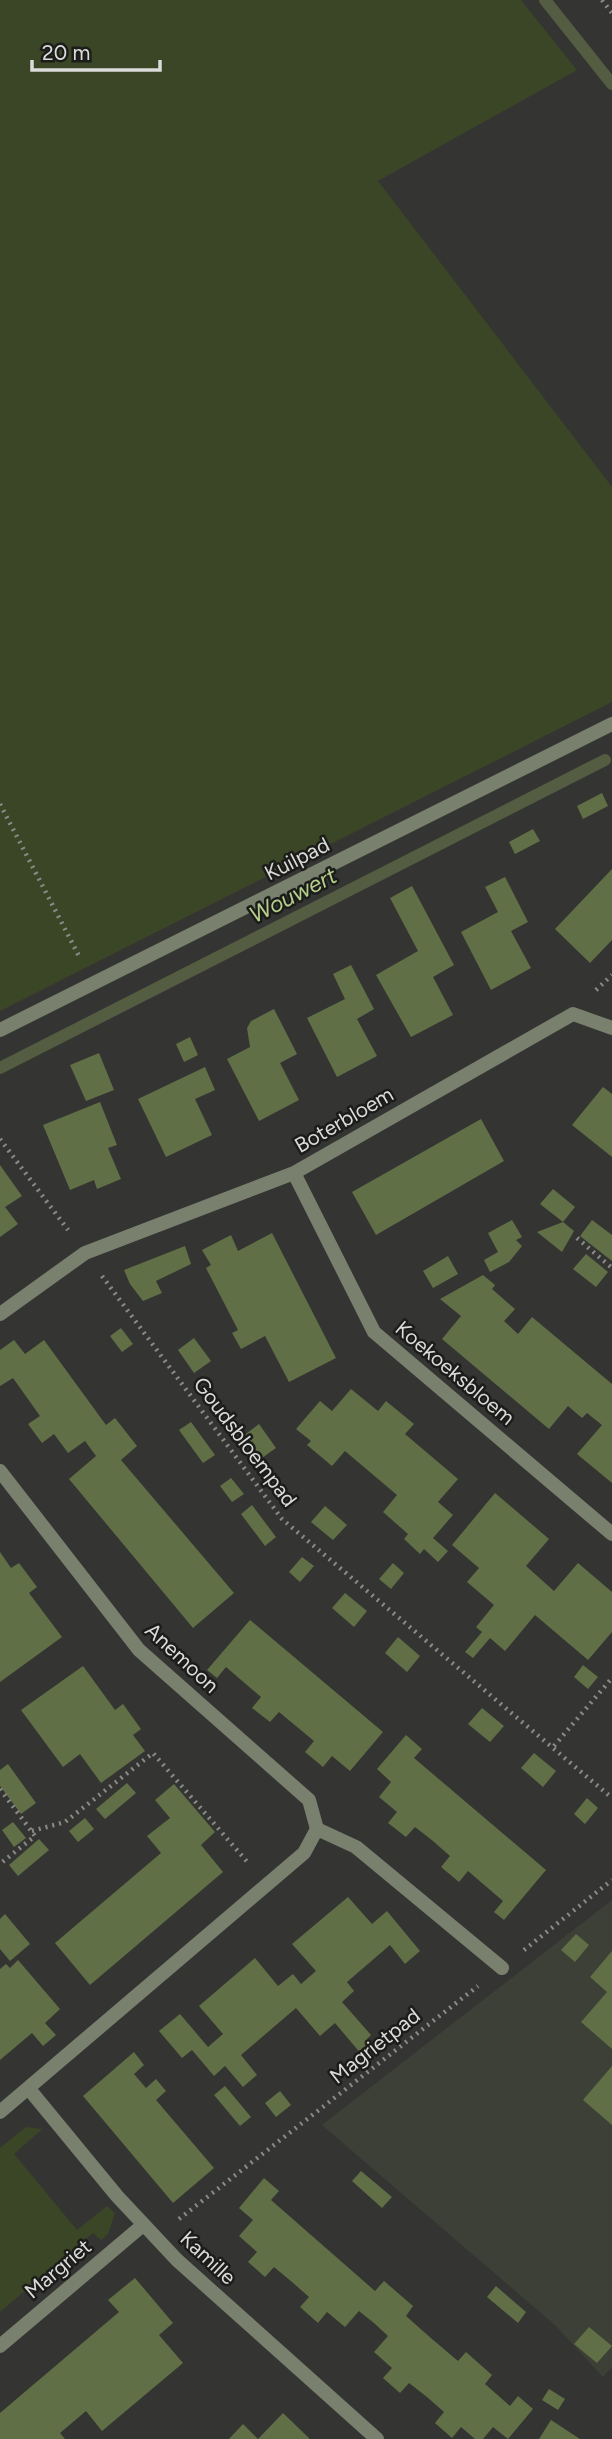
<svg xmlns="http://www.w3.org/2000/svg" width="612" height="2439" viewBox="0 0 612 2439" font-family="Figtree,sans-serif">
<rect width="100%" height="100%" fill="#343532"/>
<path fill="#3d4037" d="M 612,1900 L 612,2367 L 603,2377 L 556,2326 L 322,2125 Z"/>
<path fill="#3b4626" d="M 0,0 L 521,0 L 577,70 L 378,181 L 612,487 L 612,702 L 0,1011 Z
M 26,2127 L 42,2129 L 14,2154 L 77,2230 L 107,2206 L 115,2213 L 108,2234 L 101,2240 L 93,2233 L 0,2312 L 0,2148 Z"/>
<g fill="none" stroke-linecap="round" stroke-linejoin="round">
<path stroke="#545c41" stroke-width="12" d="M 545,0 L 612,84
M 0,1068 L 605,760"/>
</g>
<path fill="#606f46" d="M 602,793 L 608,806 L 583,819 L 577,806 Z
M 533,829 L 540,841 L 515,854 L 509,842 Z
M 612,869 L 612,940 L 590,963 L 555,929 Z
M 505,877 L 528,922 L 511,931 L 531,968 L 491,990 L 461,932 L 498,912 L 485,887 Z
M 412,886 L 454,965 L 433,977 L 453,1015 L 411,1037 L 376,975 L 418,951 L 390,898 Z
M 351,965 L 374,1009 L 357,1019 L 377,1056 L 337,1077 L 307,1018 L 345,999 L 333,974 Z
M 274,1009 L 297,1054 L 280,1063 L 299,1100 L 259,1121 L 227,1059 L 250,1047 L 247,1028 L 251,1021 Z
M 190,1037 L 198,1055 L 184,1062 L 176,1044 Z
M 99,1053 L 114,1090 L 86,1101 L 70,1065 Z
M 205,1067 L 215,1090 L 195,1099 L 212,1135 L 166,1157 L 138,1099 Z
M 603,1087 L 612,1094 L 612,1157 L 572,1125 Z
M 100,1102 L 117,1145 L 108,1148 L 121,1179 L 97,1189 L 94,1180 L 70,1190 L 43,1125 Z
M 481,1119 L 504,1161 L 376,1235 L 352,1192 Z
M 0,1165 L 22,1196 L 5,1207 L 18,1224 L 0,1237 Z
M 553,1189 L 575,1207 L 563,1222 L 540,1204 Z
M 512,1220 L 522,1237 L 516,1240 L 522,1246 L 509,1262 L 490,1272 L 484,1260 L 498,1252 L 488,1233 Z
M 592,1220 L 612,1235 L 612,1261 L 580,1236 Z
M 563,1222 L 574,1231 L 562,1252 L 537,1232 Z
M 272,1233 L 336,1358 L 289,1382 L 265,1336 L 241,1349 L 232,1333 L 238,1330 L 206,1268 L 211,1265 L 202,1250 L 231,1235 L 238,1251 Z
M 185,1246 L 191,1264 L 156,1281 L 162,1293 L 143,1301 L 130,1284 L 124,1270 Z
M 586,1254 L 608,1272 L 596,1287 L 573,1269 Z
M 448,1256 L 458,1274 L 433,1288 L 423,1271 Z
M 483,1275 L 495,1285 L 492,1289 L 515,1309 L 504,1321 L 518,1334 L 532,1317 L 612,1384 L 612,1483 L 577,1454 L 602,1425 L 587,1413 L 582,1418 L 568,1406 L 549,1429 L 442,1339 L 461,1316 L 440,1299 Z
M 121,1328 L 133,1344 L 122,1352 L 110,1336 Z
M 194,1338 L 211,1361 L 194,1373 L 178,1350 Z
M 14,1340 L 25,1354 L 44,1340 L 106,1425 L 115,1418 L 137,1446 L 121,1460 L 234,1593 L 193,1628 L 69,1479 L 96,1456 L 85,1441 L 68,1453 L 54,1434 L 42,1443 L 28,1424 L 40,1416 L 13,1378 L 0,1386 L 0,1350 Z
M 351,1389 L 378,1411 L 386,1401 L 414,1424 L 405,1434 L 458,1479 L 438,1502 L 453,1515 L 433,1538 L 448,1551 L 438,1562 L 424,1549 L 420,1554 L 404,1539 L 408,1534 L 383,1512 L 397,1495 L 345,1451 L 332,1466 L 307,1445 L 311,1441 L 296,1429 L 320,1401 L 332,1411 Z
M 191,1422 L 215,1455 L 203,1463 L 179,1430 Z
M 259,1424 L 276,1448 L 259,1460 L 242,1437 Z
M 231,1478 L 244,1494 L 232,1502 L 220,1486 Z
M 495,1493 L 549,1539 L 526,1566 L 554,1591 L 578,1563 L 612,1592 L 612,1632 L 588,1660 L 535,1615 L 505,1651 L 490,1638 L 473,1658 L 465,1652 L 482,1632 L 476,1627 L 494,1605 L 467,1582 L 479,1568 L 452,1545 Z
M 252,1505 L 276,1537 L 265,1546 L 241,1514 Z
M 325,1506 L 347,1525 L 333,1540 L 311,1522 Z
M 0,1552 L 11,1568 L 19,1563 L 37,1587 L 29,1593 L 62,1637 L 0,1682 Z
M 302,1557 L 314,1566 L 300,1582 L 289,1572 Z
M 393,1563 L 404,1573 L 391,1589 L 379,1579 Z
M 345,1593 L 367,1611 L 354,1627 L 332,1608 Z
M 250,1620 L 383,1732 L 350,1771 L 332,1756 L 323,1767 L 305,1752 L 314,1741 L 279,1712 L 270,1722 L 252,1708 L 261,1697 L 226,1667 L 217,1678 L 207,1670 Z
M 398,1637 L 420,1656 L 407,1672 L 385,1653 Z
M 583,1665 L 598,1677 L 588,1689 L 574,1677 Z
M 83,1666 L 115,1710 L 123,1704 L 141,1729 L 133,1735 L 145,1751 L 101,1783 L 80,1754 L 63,1767 L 21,1710 Z
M 482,1708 L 504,1726 L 490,1742 L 468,1724 Z
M 406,1735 L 422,1749 L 414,1758 L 546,1870 L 504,1920 L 494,1912 L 503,1901 L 468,1871 L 459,1882 L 441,1867 L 450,1856 L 433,1841 L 415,1827 L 406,1837 L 388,1823 L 397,1812 L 379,1797 L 391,1782 L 377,1769 Z
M 534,1753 L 556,1771 L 543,1787 L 521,1768 Z
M 8,1764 L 36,1803 L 21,1814 L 0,1786 L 0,1770 Z
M 127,1783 L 136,1793 L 105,1819 L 96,1809 Z
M 174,1784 L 215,1832 L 201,1845 L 223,1872 L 90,1985 L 55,1943 L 161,1853 L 147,1836 L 170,1818 L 155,1800 Z
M 587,1798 L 598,1808 L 585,1824 L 574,1814 Z
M 85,1818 L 94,1829 L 78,1842 L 69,1831 Z
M 13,1822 L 26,1838 L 14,1847 L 2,1830 Z
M 39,1839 L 49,1850 L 18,1876 L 9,1865 Z
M 348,1897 L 372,1924 L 387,1911 L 420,1951 L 405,1964 L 390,1945 L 347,1982 L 354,1991 L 342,2002 L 371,2035 L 367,2039 L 373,2046 L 362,2055 L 335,2023 L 320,2036 L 296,2008 L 241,2055 L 257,2075 L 243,2087 L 225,2066 L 214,2076 L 192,2050 L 182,2058 L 159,2031 L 180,2014 L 208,2047 L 223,2034 L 199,2006 L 255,1958 L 278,1986 L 293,1974 L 301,1984 L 316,1971 L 292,1944 Z
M 5,1914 L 30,1944 L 10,1961 L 0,1949 L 0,1919 Z
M 576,1934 L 589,1945 L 575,1962 L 561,1950 Z
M 612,1951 L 612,2049 L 581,2022 L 607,1992 L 590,1977 Z
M 18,1960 L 60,2009 L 45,2023 L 56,2035 L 43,2046 L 32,2033 L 0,2060 L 0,1969 L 6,1964 L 10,1968 Z
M 134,2052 L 144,2065 L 134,2074 L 146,2088 L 156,2079 L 166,2091 L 156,2100 L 214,2168 L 173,2203 L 83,2096 Z
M 612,2066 L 612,2125 L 583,2100 Z
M 225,2086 L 251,2117 L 240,2126 L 214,2095 Z
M 280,2091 L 291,2105 L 276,2117 L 265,2103 Z
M 361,2171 L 392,2197 L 382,2208 L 352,2181 Z
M 264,2178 L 279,2191 L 271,2200 L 375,2291 L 384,2281 L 413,2306 L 406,2316 L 432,2339 L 458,2361 L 466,2352 L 492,2375 L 485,2384 L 510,2406 L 518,2396 L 533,2409 L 508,2439 L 493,2427 L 483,2439 L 475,2439 L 461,2427 L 452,2438 L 435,2423 L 444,2412 L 427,2397 L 409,2383 L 400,2393 L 383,2378 L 392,2368 L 374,2352 L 388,2336 L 374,2323 L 359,2311 L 345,2327 L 327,2312 L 318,2323 L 300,2307 L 309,2297 L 292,2282 L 274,2267 L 265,2277 L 248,2262 L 257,2252 L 239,2236 L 253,2220 L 239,2208 Z
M 135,2278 L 173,2323 L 159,2335 L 183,2363 L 102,2431 L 86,2411 L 60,2433 L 65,2439 L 0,2439 L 0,2413 L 119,2312 L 108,2300 Z
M 496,2286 L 526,2312 L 518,2323 L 487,2297 Z
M 589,2327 L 612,2346 L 597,2363 L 574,2344 Z
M 549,2389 L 565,2399 L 558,2410 L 542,2400 Z
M 283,2413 L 310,2439 L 229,2439 L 243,2424 L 258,2439 Z
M 551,2420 L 580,2439 L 539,2439 Z"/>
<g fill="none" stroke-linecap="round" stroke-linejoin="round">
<path stroke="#8a8b88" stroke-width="4.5" stroke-dasharray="2 5" stroke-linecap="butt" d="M 602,0 L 612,13
M 0,804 L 80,958
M 596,990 L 612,975
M 0,1139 L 68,1230
M 577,1238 L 612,1268
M 102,1276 L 282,1519 L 612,1798
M 554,1746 L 612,1678
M 0,1789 L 35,1836 L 0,1864
M 32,1831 L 65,1822 L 153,1753 L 249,1864
M 524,1950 L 612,1880
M 179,2219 L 478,1986"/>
<path stroke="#79806e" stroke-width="14" d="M 0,1030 L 612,724
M 294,1173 L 374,1332 L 612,1534
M 0,1314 L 85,1253 L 294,1173 L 573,1014 L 612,1028
M 0,1471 L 139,1650 L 309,1800 L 317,1829 L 304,1853 L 0,2112
M 317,1829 L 356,1847 L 502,1968
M 29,2089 L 117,2196 L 177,2260 L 377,2439
M 0,2346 L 143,2225"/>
</g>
<g text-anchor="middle" stroke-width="5" stroke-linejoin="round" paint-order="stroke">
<g font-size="21" fill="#dbdcda" stroke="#1c1d1b">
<text transform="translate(297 859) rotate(-27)" y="7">Kuilpad</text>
<text transform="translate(344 1120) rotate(-30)" y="7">Boterbloem</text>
<text transform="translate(455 1373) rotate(40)" y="7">Koekoeksbloem</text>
<text transform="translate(245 1442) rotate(53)" y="7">Goudsbloempad</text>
<text transform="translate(182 1658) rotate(43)" y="7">Anemoon</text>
<text transform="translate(375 2046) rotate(-38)" y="7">Magrietpad</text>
<text transform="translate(208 2258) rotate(43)" y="7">Kamille</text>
<text transform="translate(58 2269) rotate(-40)" y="7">Margriet</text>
</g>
<g font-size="23" font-style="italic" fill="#b5cd8b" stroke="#1c1d1b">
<text transform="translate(293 895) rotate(-27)" y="8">Wouwert</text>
</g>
</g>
<path d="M32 60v10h128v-10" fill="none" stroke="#dbdcda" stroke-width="3.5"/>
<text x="42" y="60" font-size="21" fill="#dbdcda" stroke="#1c1d1b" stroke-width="5" paint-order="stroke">20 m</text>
</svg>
